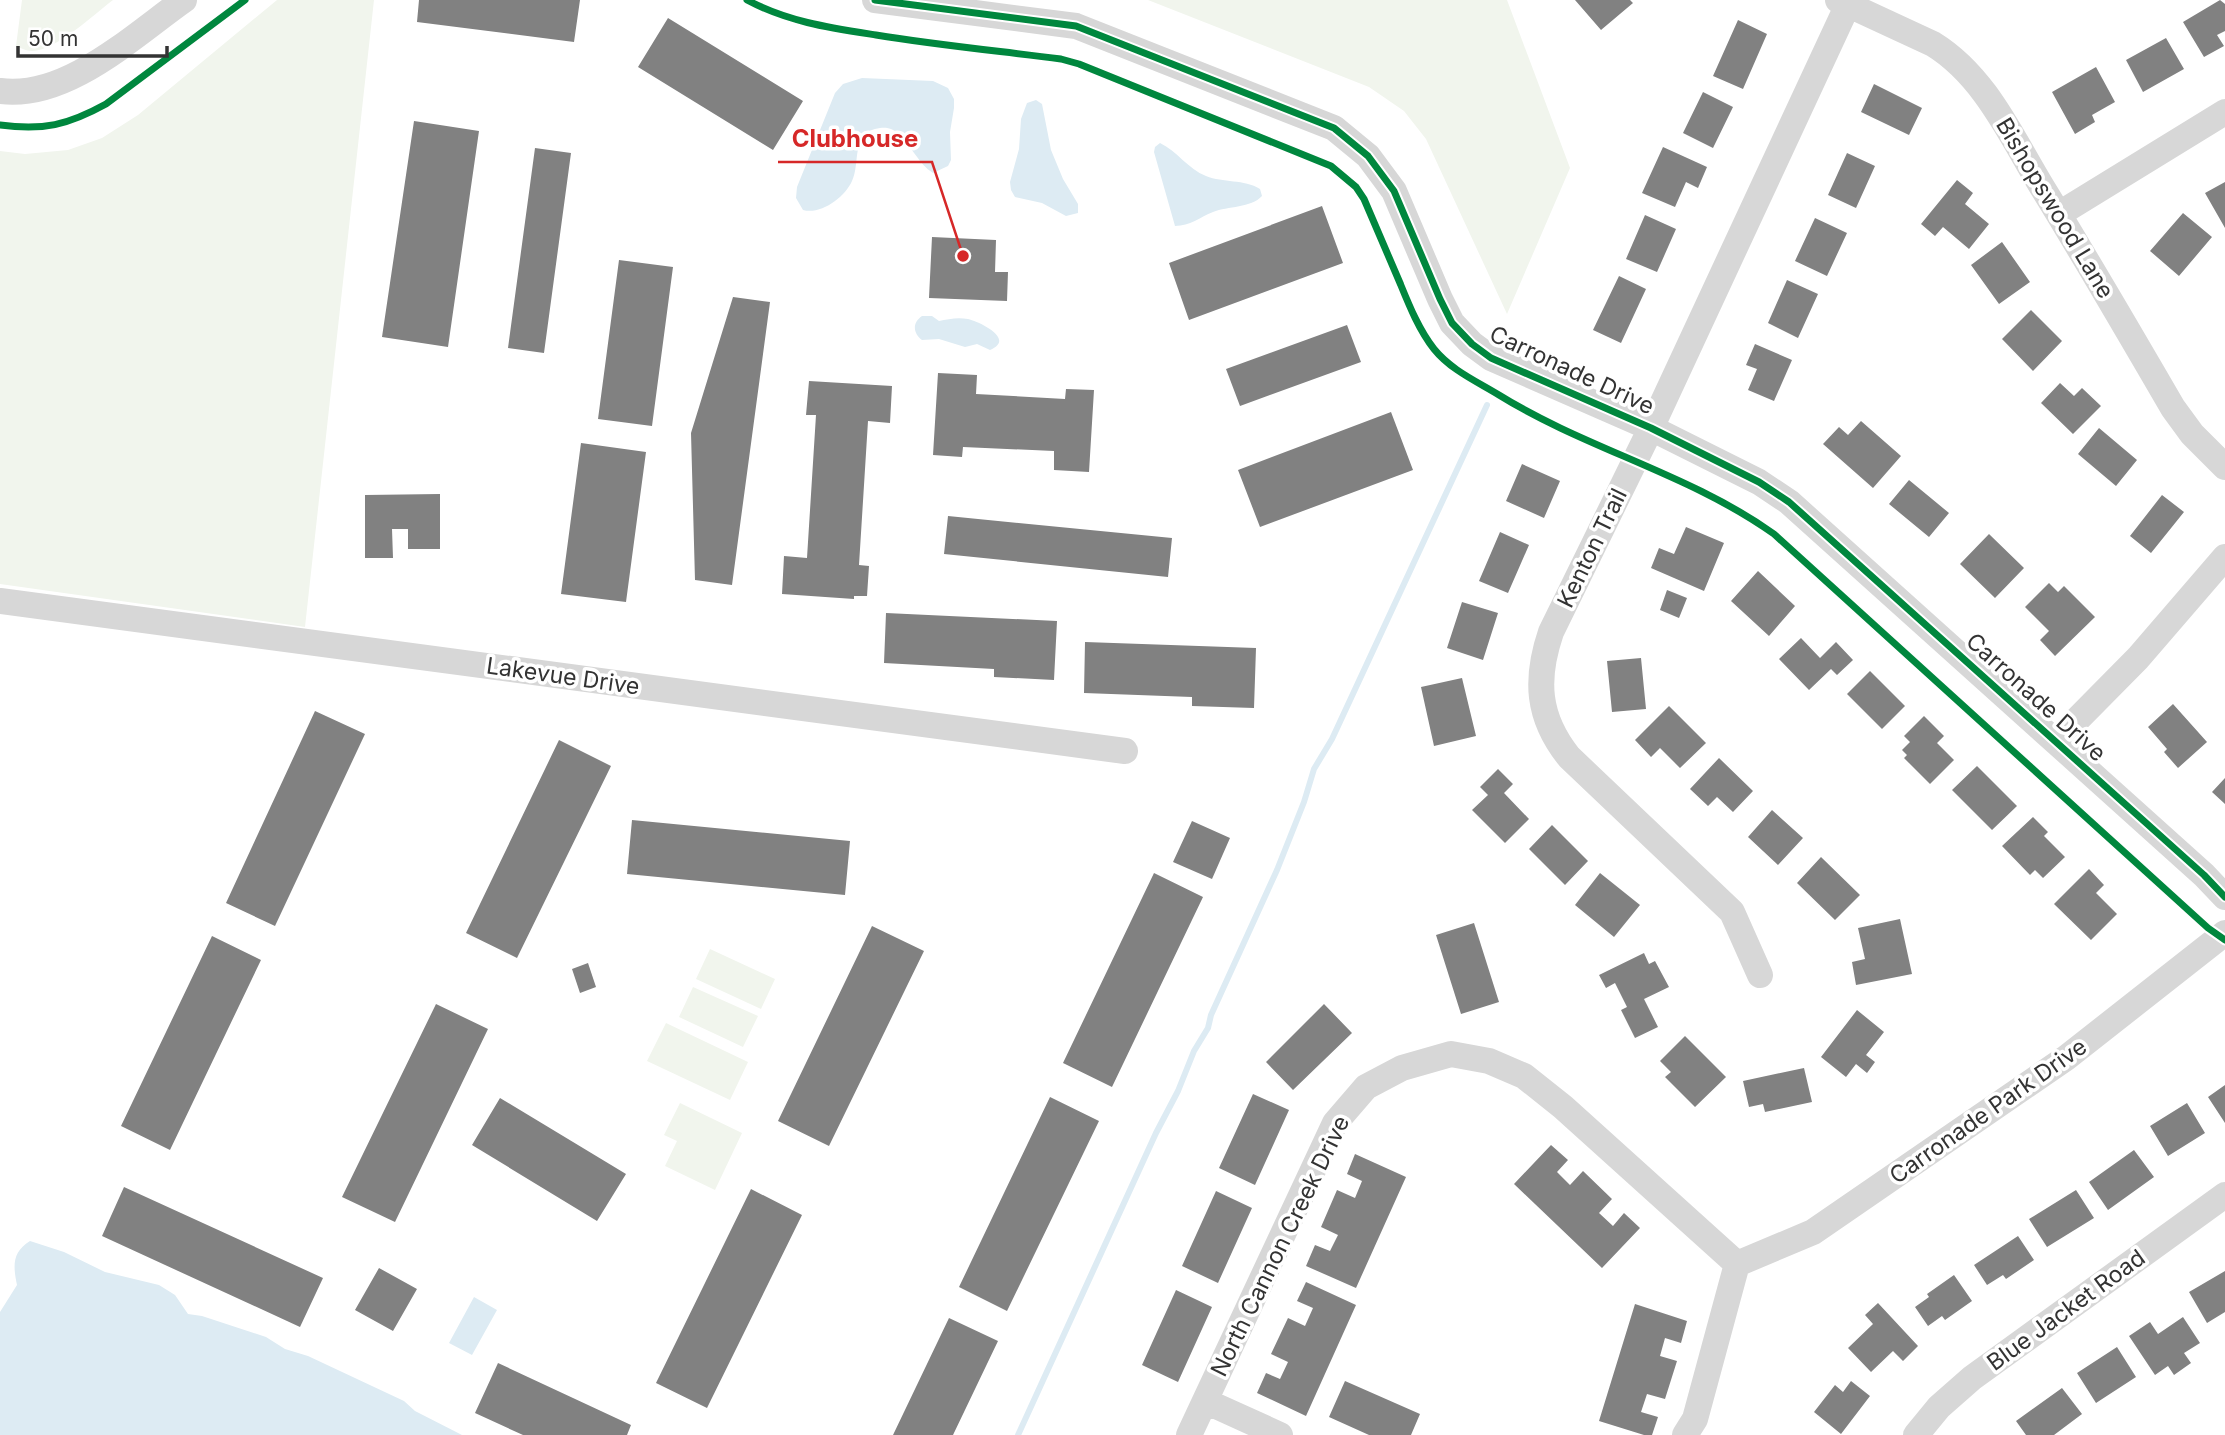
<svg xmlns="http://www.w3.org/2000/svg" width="2225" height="1435" viewBox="0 0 2225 1435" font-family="Inter,sans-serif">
<rect width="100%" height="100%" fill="#fff"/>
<path fill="#f1f5ed" d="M 22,0 L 113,0 C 93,15 57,50 32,51 C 26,51 21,48 16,46 Z
M 277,0 L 374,0 L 305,627 L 0,584 L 0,151 L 25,154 L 68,150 L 102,138 L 138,115 Z
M 1148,0 L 1507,0 L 1570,168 L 1507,314 L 1426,139 L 1404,111 L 1369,87 Z
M 710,949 L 775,979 L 761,1009 L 696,979 Z
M 693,987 L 758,1016 L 743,1047 L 679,1017 Z
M 666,1023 L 748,1062 L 730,1100 L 647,1061 Z
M 680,1103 L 742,1133 L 715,1190 L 665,1166 L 677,1141 L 664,1135 Z"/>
<path fill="#ddebf3" d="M 862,78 L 933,81 L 948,88 L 954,99 L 954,108 L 950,132 L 951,160 L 948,166 L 933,173 C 918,164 914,147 899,138 L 899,135 C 894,129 888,127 880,128 C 850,131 861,163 852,181 C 845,197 821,215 803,210 L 796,198 L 797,187 L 835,93 L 843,84 Z
M 1036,100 L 1042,104 L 1051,150 L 1063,179 L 1078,204 L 1078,213 L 1066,216 L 1042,203 L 1015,197 L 1011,190 L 1010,182 L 1019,149 L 1021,119 L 1027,103 Z
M 1160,143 C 1177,151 1188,169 1206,176 C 1223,183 1244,179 1260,189 L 1262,196 C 1251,208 1228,206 1213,212 C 1200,217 1190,226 1175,226 L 1154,152 L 1155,147 Z
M 922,316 L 932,316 L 939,321 C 948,319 958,317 968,319 C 980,322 1016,339 990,350 L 977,344 L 965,347 L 939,339 L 922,340 C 913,333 912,323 922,316 Z
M 30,1241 L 64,1252 L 105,1272 L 159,1285 L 175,1295 L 188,1314 L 202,1316 L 266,1337 L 285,1349 L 308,1356 L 404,1401 L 415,1411 L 462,1435 L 0,1435 L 0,1312 L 17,1285 C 13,1266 12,1252 30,1241 Z
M 474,1297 L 497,1310 L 472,1355 L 449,1343 Z"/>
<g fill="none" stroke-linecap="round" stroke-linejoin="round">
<path stroke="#ddebf3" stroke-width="6" d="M 1018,1435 L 1156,1133 L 1178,1091 L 1194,1051 L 1208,1028 L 1211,1015 L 1277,870 L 1304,802 L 1314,769 L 1332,739 L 1487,405"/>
</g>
<path fill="#818181" d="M 419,0 L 580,0 L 574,42 L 417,22 Z
M 1575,0 L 1630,0 L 1633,3 L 1601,30 Z
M 2220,0 L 2225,4 L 2225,31 L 2217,35 L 2224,46 L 2204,57 L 2183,22 Z
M 668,18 L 803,101 L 773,150 L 638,67 Z
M 1738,20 L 1767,34 L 1743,89 L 1713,76 Z
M 2166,38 L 2184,69 L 2143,92 L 2126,60 Z
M 2096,67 L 2115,102 L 2092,115 L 2095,122 L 2075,134 L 2052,92 Z
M 1874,84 L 1922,108 L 1909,135 L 1861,112 Z
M 1703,92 L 1733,107 L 1713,148 L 1683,133 Z
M 414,121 L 479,131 L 448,347 L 382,337 Z
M 1663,147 L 1707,167 L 1698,188 L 1686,182 L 1675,207 L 1642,193 Z
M 535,148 L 571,153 L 544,353 L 508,348 Z
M 1847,153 L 1875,166 L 1856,208 L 1828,195 Z
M 1957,180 L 1973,193 L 1965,204 L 1989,224 L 1969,249 L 1943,227 L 1935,236 L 1921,224 Z
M 2225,182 L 2225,228 L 2205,193 Z
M 1322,206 L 1343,263 L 1189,320 L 1169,263 Z
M 2183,213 L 2212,237 L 2179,276 L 2150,251 Z
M 1645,215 L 1676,229 L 1657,272 L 1626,259 Z
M 1815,218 L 1847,233 L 1827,276 L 1795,261 Z
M 932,237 L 996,240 L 995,272 L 1008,272 L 1007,301 L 929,298 Z
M 2002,242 L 2030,282 L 1999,304 L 1971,265 Z
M 619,260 L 673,267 L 652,426 L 598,419 Z
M 1619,276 L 1646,289 L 1621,343 L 1593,330 Z
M 1787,280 L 1818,294 L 1798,338 L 1768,323 Z
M 733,297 L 770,302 L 732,585 L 695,580 L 691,433 Z
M 2031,310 L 2062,341 L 2033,371 L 2002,339 Z
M 1347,325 L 1361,362 L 1240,406 L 1226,369 Z
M 1755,344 L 1792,360 L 1774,401 L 1748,390 L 1757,369 L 1746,365 Z
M 938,373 L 977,375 L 976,394 L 1065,399 L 1066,389 L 1094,390 L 1089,472 L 1054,470 L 1054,451 L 963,447 L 962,457 L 933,455 Z
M 809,381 L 892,386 L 890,423 L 868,421 L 859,565 L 869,566 L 867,596 L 854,596 L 854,599 L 782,594 L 784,556 L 807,558 L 816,415 L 806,415 Z
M 2060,383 L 2074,396 L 2082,388 L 2101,406 L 2073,434 L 2041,403 Z
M 1391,412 L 1413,470 L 1260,527 L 1238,470 Z
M 1861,421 L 1901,456 L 1873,488 L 1823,444 L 1839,427 L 1848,435 Z
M 2099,428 L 2137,460 L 2116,486 L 2078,454 Z
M 581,443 L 646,452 L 626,602 L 561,594 Z
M 1522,464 L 1560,481 L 1544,518 L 1506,501 Z
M 1909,480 L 1949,513 L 1929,537 L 1889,504 Z
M 440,494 L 440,549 L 408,549 L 408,529 L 392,529 L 393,558 L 365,558 L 365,495 Z
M 2162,495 L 2184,512 L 2151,553 L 2130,536 Z
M 948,516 L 1172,538 L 1168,577 L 944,554 Z
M 1686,527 L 1724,543 L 1704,591 L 1651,568 L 1659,548 L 1674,554 Z
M 1500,532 L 1529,545 L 1508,593 L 1479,581 Z
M 1989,534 L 2024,568 L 1995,598 L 1960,564 Z
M 1758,571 L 1795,606 L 1769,636 L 1731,601 Z
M 2049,583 L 2058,592 L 2064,586 L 2095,617 L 2055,656 L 2040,640 L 2049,631 L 2025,607 Z
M 1667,590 L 1687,598 L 1679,618 L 1660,610 Z
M 1462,602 L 1498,613 L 1483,660 L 1447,648 Z
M 886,613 L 1057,621 L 1054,680 L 994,677 L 994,669 L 884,663 Z
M 1801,638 L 1820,658 L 1836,642 L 1853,660 L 1837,675 L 1831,669 L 1809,690 L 1779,659 Z
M 1085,642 L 1256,648 L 1254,708 L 1192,706 L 1192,697 L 1084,693 Z
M 1641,658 L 1646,709 L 1612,712 L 1607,661 Z
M 1870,671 L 1905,706 L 1882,729 L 1847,694 Z
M 1462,678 L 1476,736 L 1434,746 L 1421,687 Z
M 2173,704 L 2207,742 L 2178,768 L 2164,752 L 2167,749 L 2148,727 Z
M 1669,706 L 1706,743 L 1680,768 L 1660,748 L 1651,757 L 1635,740 Z
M 315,711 L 365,734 L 275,926 L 226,903 Z
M 1924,716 L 1944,736 L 1937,743 L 1954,760 L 1930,784 L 1904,758 L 1907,755 L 1902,750 L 1910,742 L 1904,736 Z
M 559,740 L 611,766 L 517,958 L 466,933 Z
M 1719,758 L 1753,791 L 1733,812 L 1717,797 L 1708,806 L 1690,789 Z
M 1977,766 L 2017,806 L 1992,830 L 1952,790 Z
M 1498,769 L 1513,784 L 1504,793 L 1529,819 L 1505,843 L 1472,810 L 1488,795 L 1480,787 Z
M 2225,778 L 2225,804 L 2212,792 Z
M 1772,810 L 1803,838 L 1778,865 L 1748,837 Z
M 2033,817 L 2048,832 L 2044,836 L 2065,857 L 2043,878 L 2035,870 L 2030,875 L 2002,846 Z
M 632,820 L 850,841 L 845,895 L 627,874 Z
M 1192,821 L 1230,838 L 1212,879 L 1173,862 Z
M 1552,825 L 1588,861 L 1565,885 L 1529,849 Z
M 1821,857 L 1860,895 L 1835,920 L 1797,883 Z
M 2089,869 L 2104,885 L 2096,893 L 2117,914 L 2091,940 L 2054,904 Z
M 1154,873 L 1203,897 L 1112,1087 L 1063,1063 Z
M 1600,873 L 1640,905 L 1614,937 L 1575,905 Z
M 1900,919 L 1912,974 L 1856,985 L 1852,962 L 1865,959 L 1858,928 Z
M 1474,923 L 1499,1002 L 1461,1014 L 1436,935 Z
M 872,926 L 924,951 L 829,1146 L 778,1121 Z
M 212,936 L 261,960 L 170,1150 L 121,1126 Z
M 1644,953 L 1649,964 L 1655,961 L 1669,987 L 1644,999 L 1658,1027 L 1635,1038 L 1621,1010 L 1627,1007 L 1615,983 L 1606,988 L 1599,975 Z
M 588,963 L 596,987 L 580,993 L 572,969 Z
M 436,1004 L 488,1029 L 395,1222 L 342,1197 Z
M 1324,1004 L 1352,1033 L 1293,1090 L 1266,1062 Z
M 1857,1010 L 1884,1032 L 1866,1055 L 1875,1062 L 1867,1073 L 1856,1064 L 1846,1077 L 1821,1057 Z
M 1685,1036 L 1726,1077 L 1695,1107 L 1665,1077 L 1671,1072 L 1660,1061 Z
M 1804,1068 L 1812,1102 L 1765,1112 L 1763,1104 L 1749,1107 L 1743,1081 Z
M 2225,1085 L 2225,1123 L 2208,1097 Z
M 1253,1094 L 1289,1110 L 1255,1185 L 1219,1168 Z
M 1050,1097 L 1099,1121 L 1007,1311 L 959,1287 Z
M 500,1098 L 626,1174 L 597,1221 L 472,1145 Z
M 2187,1103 L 2205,1133 L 2168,1156 L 2150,1126 Z
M 1551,1145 L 1568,1160 L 1557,1172 L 1570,1185 L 1583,1171 L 1612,1199 L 1599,1213 L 1613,1226 L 1624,1213 L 1640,1228 L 1602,1268 L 1514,1184 Z
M 2134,1150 L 2154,1177 L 2108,1210 L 2089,1182 Z
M 1355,1154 L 1406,1177 L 1356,1288 L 1306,1266 L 1315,1245 L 1330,1251 L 1338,1235 L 1321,1227 L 1337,1190 L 1355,1198 L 1362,1181 L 1347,1174 Z
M 124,1187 L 323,1278 L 300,1327 L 102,1236 Z
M 751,1189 L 802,1215 L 707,1408 L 656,1383 Z
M 2076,1190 L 2094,1218 L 2047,1247 L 2029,1219 Z
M 1216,1191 L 1252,1208 L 1218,1283 L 1182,1266 Z
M 2018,1236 L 2034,1260 L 2006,1279 L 2003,1275 L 1987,1285 L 1974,1265 Z
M 379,1268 L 417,1289 L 393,1331 L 355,1310 Z
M 2225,1271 L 2225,1312 L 2207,1323 L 2189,1292 Z
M 1954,1275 L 1972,1301 L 1945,1320 L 1942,1316 L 1928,1326 L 1915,1307 L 1929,1297 L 1927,1294 Z
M 1306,1282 L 1356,1305 L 1306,1416 L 1257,1393 L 1266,1373 L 1280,1379 L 1288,1362 L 1271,1354 L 1288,1318 L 1305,1326 L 1313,1308 L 1297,1301 Z
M 1176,1290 L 1212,1307 L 1178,1382 L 1142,1365 Z
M 1878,1303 L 1918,1346 L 1903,1361 L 1893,1351 L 1871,1372 L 1848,1348 L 1873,1324 L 1865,1315 Z
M 1635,1304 L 1687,1321 L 1681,1343 L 1665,1338 L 1660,1356 L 1677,1361 L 1665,1399 L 1647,1394 L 1641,1412 L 1658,1417 L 1652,1435 L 1644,1435 L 1599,1421 Z
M 2183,1317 L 2200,1343 L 2184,1353 L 2191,1363 L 2174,1375 L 2168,1366 L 2155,1375 L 2129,1336 L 2150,1322 L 2158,1334 Z
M 949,1318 L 998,1341 L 953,1435 L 893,1435 Z
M 2117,1347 L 2136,1377 L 2096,1403 L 2077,1373 Z
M 498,1363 L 631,1425 L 627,1435 L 523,1435 L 475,1413 Z
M 1345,1381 L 1420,1414 L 1411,1435 L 1369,1435 L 1329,1417 Z
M 1851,1381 L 1870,1396 L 1841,1434 L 1814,1412 L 1835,1385 L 1843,1392 Z
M 2062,1388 L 2082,1414 L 2054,1435 L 2026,1435 L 2016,1421 Z"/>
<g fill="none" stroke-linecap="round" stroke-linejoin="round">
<path stroke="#d7d7d7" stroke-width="26" d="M 875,0 L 1076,26 L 1334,128 L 1368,156 L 1394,191 L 1440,299 L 1452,323 L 1472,344 L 1491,358 L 1651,428 L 1759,482 L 1789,502 L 2204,875 L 2225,897
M 1838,0 L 1933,44 C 1985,76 2011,136 2042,187 C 2087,260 2130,334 2173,408 L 2192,434 L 2225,467
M 0,91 C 66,100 133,36 184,0
M 2059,214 L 2225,112
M 0,601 L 1125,751
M 2056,741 L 2138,658 L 2225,557
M 1760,975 L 1732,912 L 1569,757 C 1537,717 1535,679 1551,632 L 1651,428 L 1850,0
M 1737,1264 L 1813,1232 L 2066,1058 L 2225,933
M 1205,1401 L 1280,1435
M 1189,1435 L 1335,1123 L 1366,1087 L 1402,1068 L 1451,1054 L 1489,1061 L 1524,1076 L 1563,1107 L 1737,1264
M 1685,1435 L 1695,1419 L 1737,1264
M 1916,1435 L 1939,1407 L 1972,1378 L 2225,1195"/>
<defs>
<path id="cycleway" d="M 747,0 C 788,22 831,28 876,35 C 937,45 999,51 1061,59 L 1079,64 L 1331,166 L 1356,187 L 1364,199 C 1376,227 1388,255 1400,283 C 1409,305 1419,330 1434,349 C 1451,370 1476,381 1499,395 C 1586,449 1690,474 1774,534 L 2208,928 L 2225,940
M 875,0 L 1076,26 L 1334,128 L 1368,156 L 1394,191 L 1440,299 L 1452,323 L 1472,344 L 1491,358 L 1651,428 L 1759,482 L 1789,502 L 2204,875 L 2225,897
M 0,125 C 43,131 68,125 106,104 L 245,0"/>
</defs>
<use href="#cycleway" stroke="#fff" stroke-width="11"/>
<use href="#cycleway" stroke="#00873e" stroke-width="7"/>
</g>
<g text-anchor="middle" stroke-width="7" stroke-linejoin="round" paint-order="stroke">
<g font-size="23" fill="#333" stroke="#fff">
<text transform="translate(2055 208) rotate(59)" y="8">Bishopswood Lane</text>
<text transform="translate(1572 370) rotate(25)" y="8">Carronade Drive</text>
<text transform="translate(1592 548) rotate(-64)" y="8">Kenton Trail</text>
<text transform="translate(563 676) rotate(8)" y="8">Lakevue Drive</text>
<text transform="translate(2036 697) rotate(42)" y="8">Carronade Drive</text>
<text transform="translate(1988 1111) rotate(-35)" y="8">Carronade Park Drive</text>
<text transform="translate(1280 1246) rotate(-64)" y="8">North Cannon Creek Drive</text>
<text transform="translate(2066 1310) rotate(-36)" y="8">Blue Jacket Road</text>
</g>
</g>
<path fill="none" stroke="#d62828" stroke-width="2.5" d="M963 256L932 162H778"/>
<circle fill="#d62828" stroke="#fff" stroke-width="2.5" cx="963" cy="256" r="7"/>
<g font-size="24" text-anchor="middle" font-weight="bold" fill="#d62828" stroke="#fff" stroke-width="7" stroke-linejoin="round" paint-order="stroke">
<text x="855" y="147">Clubhouse</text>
</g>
<path d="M18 46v10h149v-10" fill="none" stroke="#333333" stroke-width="3.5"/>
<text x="28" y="46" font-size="21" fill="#333333" stroke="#ffffff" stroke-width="5" paint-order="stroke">50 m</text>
</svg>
